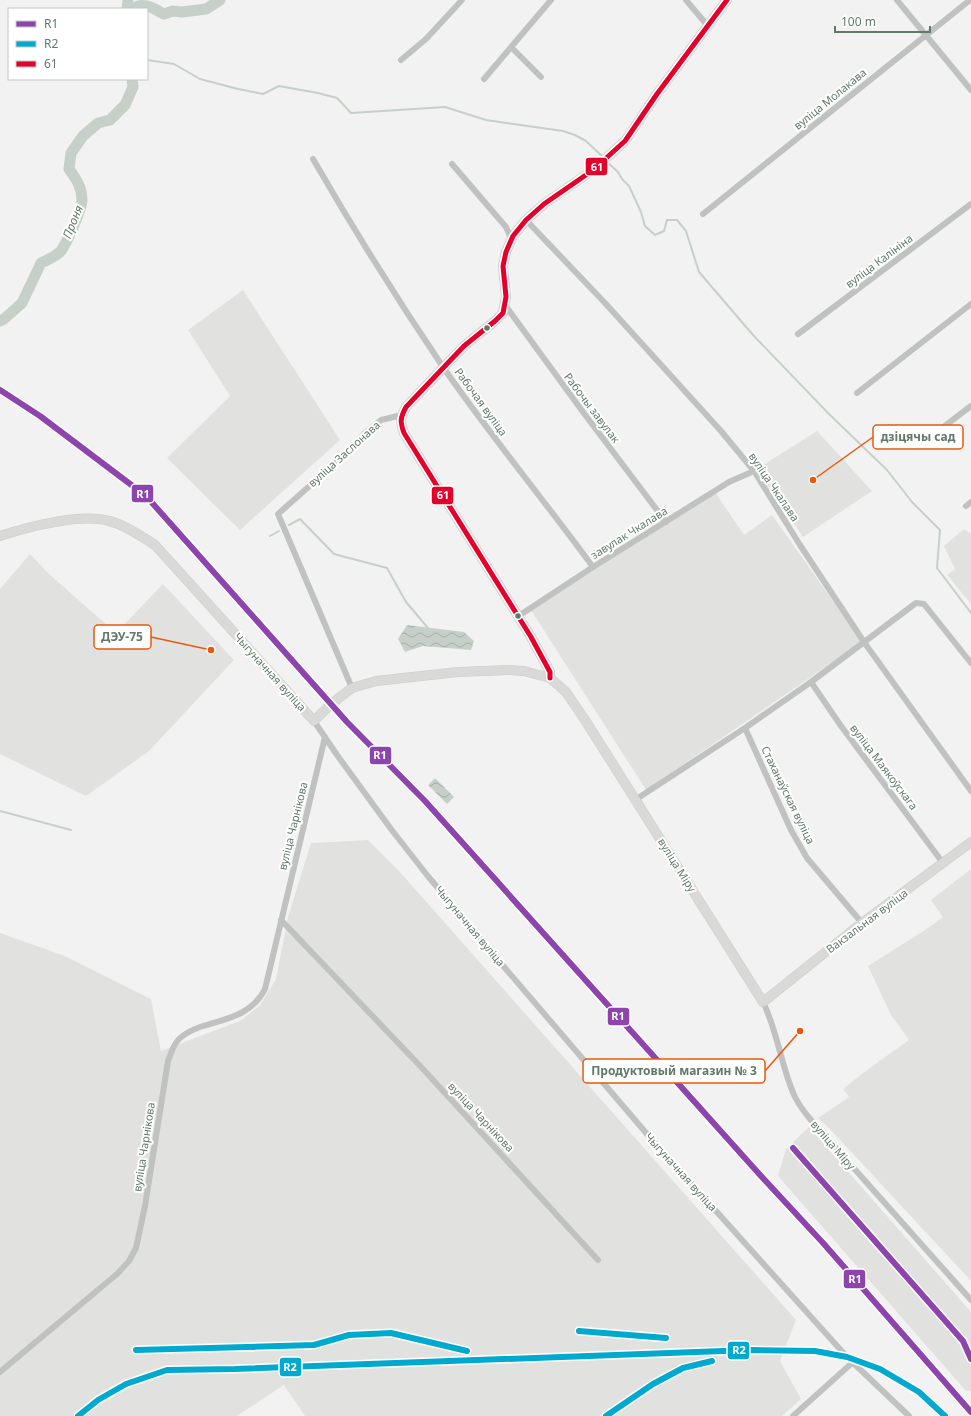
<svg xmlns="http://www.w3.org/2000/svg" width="971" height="1416" viewBox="0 0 971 1416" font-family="'Noto Sans',sans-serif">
<defs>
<pattern id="water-waves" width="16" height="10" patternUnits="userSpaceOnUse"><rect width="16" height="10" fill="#c6d0c8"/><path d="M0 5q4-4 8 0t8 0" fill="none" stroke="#a4aea6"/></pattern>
</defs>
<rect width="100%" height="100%" fill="#f3f2f2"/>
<path fill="#e1e2e0" d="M 243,290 L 340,440 L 240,530 L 167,458 L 230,396 L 188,330 Z
M 817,431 L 872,491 L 803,537 L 757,469 Z
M 715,492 L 744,535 L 772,515 L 862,642 L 646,790 L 531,610 Z
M 964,529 L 971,534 L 971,604 L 947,575 L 955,569 L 944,546 Z
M 30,554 L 49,574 L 116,633 L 163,584 L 234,660 L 149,751 L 86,796 L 0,754 L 0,589 Z
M 368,840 L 400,872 L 796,1320 L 780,1361 L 801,1399 L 782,1416 L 305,1416 L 284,1385 L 237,1416 L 0,1416 L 0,933 L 65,956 L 151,999 L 161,1051 L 242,1020 L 260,1005 L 276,979 L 288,917 L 311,843 Z
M 971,869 L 971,1281 L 829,1128 L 818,1118 L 849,1097 L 843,1089 L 867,1070 L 909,1040 L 891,1015 L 868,966 L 928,928 L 943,917 L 931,900 Z
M 809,1127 L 971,1312 L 971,1391 L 966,1391 L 778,1176 L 786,1149 Z"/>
<path fill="url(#water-waves)" d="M 407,625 L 464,632 L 474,641 L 471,650 L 423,646 L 405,652 L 398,639 Z
M 435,778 L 454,797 L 447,804 L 428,785 Z"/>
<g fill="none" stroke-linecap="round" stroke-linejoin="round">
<path stroke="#c6d0c8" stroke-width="2" d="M 147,60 L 174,64 L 200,79 L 238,89 L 263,94 L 279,86 L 318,93 L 337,98 L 351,113 L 445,107 L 486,120 L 563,131 L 575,135 L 586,141 L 603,157
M 607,162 L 618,172 L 622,179 L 629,186 L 641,212 L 645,226 L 655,235 L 664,231 L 667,220 L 677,220 L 686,231 L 699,272 L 753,335 L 829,414 L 887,470 L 912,502 L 940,530 L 937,568 L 971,613
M 289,525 L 300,519 L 334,554 L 387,568 L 406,602 L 428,628
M 270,536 L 279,531
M 0,811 L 71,830"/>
<path stroke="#c6d0c8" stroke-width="11" d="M 127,9 L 128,0
M 133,9 C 144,1 154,9 164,14 L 173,11 L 182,12 L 206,9 L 220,0
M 0,321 L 4,319 L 22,303 L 41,263 C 48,260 54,257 60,252 C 66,245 82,209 82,200 C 82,187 76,179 69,169 L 71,153 L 83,136 L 98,123 L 110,120 L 125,105 L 133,87 L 132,79"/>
<defs>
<path id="secondary" d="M 0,536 C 28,527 80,513 109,521 C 123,524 143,537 155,545 L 314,721 L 331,704 L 352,688 L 376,681 L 458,672 L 509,670 L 524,671 L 550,678 L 566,692 L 585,720 L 763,1002 L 862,923 L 971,842
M 550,678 L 550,672 L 531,637 L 404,433 C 400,422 400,418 406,407 L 464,346 L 495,321 L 503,313 L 506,297 L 503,266 L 506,252 L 513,236 L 526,220 L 544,204 L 593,170 L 625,141 L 657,94 L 727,0"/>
</defs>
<use href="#secondary" stroke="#cccecd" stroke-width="10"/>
<path stroke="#c0c2c1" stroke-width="6" d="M 686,0 L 707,25
M 897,0 L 971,90
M 511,47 L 541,77
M 401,60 L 426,39 L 462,0
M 484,79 L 551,0
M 313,159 C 354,230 397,299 443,367 C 490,435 544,500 593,567
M 452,164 L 506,227 L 511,238
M 703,214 L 970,0
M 526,220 L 605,303 L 721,431 L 754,471 L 800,545 L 864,642 L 971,791
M 505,305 L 583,412 L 666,522
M 798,334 L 971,204
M 857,393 L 971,304
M 920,445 L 971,406
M 966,506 L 971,502
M 517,617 L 593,567 L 729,482 L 754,471
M 811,682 L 841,726 L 943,863
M 352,688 L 278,514 L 349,451 L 365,433 L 381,420 L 402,415
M 314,721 L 337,755 L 391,829 L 427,875 L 505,968 L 647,1134 L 847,1357 L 909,1416
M 745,728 L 791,830 L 807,858 L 862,923
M 635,800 L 745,728 L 811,682 L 916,603 L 924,604 L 971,663
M 281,920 L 423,1069 L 598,1260
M 763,1002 C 778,1032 781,1067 795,1097 C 799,1105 805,1113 811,1120 L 971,1300
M 0,1372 L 117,1274 L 129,1261 L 136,1248 L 145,1206 L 168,1061 C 171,1054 173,1045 179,1039 C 185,1033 192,1030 200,1027 C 226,1019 252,1015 265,989 L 325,737
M 793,1416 L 852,1363"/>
<use href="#secondary" stroke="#d9d9d8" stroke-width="9"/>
<defs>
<path id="bus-1" d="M 550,678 L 550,672 L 531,637 L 404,433 C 400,422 400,418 406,407 L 464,346 L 495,321 L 503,313 L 506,297 L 503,266 L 506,252 L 513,236 L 526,220 L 544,204 L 593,170 L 625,141 L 657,94 L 727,0"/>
</defs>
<use href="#bus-1" stroke="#fff" stroke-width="8"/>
<use href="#bus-1" stroke="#e4002b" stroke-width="5"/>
<defs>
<path id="rail-1" d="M 0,390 L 40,416 L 146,496 L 347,722 L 425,801 L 761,1176 L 824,1244 L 971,1412
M 793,1148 L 963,1341 L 971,1359"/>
<path id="rail-2" d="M 579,1331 L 666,1338
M 136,1350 L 314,1345 L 349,1335 L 391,1333 L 467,1351
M 78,1416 L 98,1400 L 126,1384 L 167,1370 L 235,1369 L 750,1350 L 815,1351 L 847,1357 L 880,1369 L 919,1392 L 945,1416
M 606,1416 L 653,1384 L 683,1368 L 712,1361"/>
</defs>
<use href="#rail-1" stroke="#fff" stroke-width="9"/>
<use href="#rail-2" stroke="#fff" stroke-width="9"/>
<use href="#rail-1" stroke="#8e44ad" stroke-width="6"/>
<use href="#rail-2" stroke="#00a9ce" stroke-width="6"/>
</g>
<g fill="#62796a" stroke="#fff" stroke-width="1.5">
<circle cx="487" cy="328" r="3.5"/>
<circle cx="518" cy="616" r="3.5"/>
</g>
<g text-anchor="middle" stroke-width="4" stroke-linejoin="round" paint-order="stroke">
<g font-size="11" fill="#62796a" stroke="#fff">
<text transform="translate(830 99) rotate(-39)" y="4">вуліца Молакава</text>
<text transform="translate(879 261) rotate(-37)" y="4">вуліца Калініна</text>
<text transform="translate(481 402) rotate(54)" y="4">Рабочая вуліца</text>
<text transform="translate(592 408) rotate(53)" y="4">Рабочы завулак</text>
<text transform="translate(344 454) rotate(-42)" y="4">вуліца Заслонава</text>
<text transform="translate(774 487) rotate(56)" y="4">вуліца Чкалава</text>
<text transform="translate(629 533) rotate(-32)" y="4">завулак Чкалава</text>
<text transform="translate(270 672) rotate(48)" y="4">Чыгуначная вуліца</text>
<text transform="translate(884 767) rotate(53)" y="4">вуліца Маякоўскага</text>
<text transform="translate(788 795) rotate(64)" y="4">Стаханаўская вуліца</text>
<text transform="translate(293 826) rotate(-76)" y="4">вуліца Чарнікова</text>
<text transform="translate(677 865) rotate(58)" y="4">вуліца Міру</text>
<text transform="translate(867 921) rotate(-37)" y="4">Вакзальная вуліца</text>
<text transform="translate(470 926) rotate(50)" y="4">Чыгуначная вуліца</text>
<text transform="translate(481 1117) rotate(47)" y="4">вуліца Чарнікова</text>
<text transform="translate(833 1145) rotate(49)" y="4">вуліца Міру</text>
<text transform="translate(144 1147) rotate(-81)" y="4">вуліца Чарнікова</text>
<text transform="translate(681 1172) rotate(48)" y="4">Чыгуначная вуліца</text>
</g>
<g font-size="12" font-style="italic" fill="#627b67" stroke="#fff">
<text transform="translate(73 222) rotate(-68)" y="4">Проня</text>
</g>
</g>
<path fill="none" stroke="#e8590c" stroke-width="1.5" d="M813 480L873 437M211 650L151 637M800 1031L765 1071"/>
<g fill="#e8590c" stroke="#fff" stroke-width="1.5">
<circle cx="813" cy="480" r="4"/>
<circle cx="211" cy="650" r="4"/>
<circle cx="800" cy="1031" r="4"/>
</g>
<g fill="#fff" stroke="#e8590c" stroke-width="1.5">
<rect x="873" y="425" width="90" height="24" rx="4"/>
<rect x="94" y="625" width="57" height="24" rx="4"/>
<rect x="583" y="1059" width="182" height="24" rx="4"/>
</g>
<g font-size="12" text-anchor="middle" font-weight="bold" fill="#62796a">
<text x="918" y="441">дзіцячы сад</text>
<text x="122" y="641">ДЭУ-75</text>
<text x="674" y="1075">Продуктовый магазин № 3</text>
</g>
<g stroke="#fff" stroke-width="1.5">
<rect x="585" y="157" width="23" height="19" rx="4" fill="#e4002b"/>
<rect x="131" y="484" width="23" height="19" rx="4" fill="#8e44ad"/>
<rect x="431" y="486" width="23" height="19" rx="4" fill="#e4002b"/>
<rect x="369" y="746" width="23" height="19" rx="4" fill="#8e44ad"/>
<rect x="607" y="1007" width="23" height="19" rx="4" fill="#8e44ad"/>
<rect x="843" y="1269" width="23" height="20" rx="4" fill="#8e44ad"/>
<rect x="727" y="1341" width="23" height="19" rx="4" fill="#00a9ce"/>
<rect x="279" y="1357" width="23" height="20" rx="4" fill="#00a9ce"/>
</g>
<g font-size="11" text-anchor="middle" font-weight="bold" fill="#fff">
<text x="597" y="171">61</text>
<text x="143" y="498">R1</text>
<text x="443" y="499">61</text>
<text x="380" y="759">R1</text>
<text x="618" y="1020">R1</text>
<text x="855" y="1283">R1</text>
<text x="739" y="1354">R2</text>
<text x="290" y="1371">R2</text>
</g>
<rect x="8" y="8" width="140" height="72" fill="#ffffff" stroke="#c0c9c3"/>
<rect x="16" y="21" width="20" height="6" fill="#8e44ad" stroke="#c0c9c3"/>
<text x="44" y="28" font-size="12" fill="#62796a">R1</text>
<rect x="16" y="41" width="20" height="6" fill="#00a9ce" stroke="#c0c9c3"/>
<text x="44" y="48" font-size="12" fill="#62796a">R2</text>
<rect x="16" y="61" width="20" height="6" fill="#e4002b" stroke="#c0c9c3"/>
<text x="44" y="68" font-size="12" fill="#62796a">61</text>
<path d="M835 26v6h95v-6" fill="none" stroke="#62796a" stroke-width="2"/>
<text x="841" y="26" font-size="12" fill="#62796a" stroke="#ffffff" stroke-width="3" paint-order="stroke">100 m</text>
</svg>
